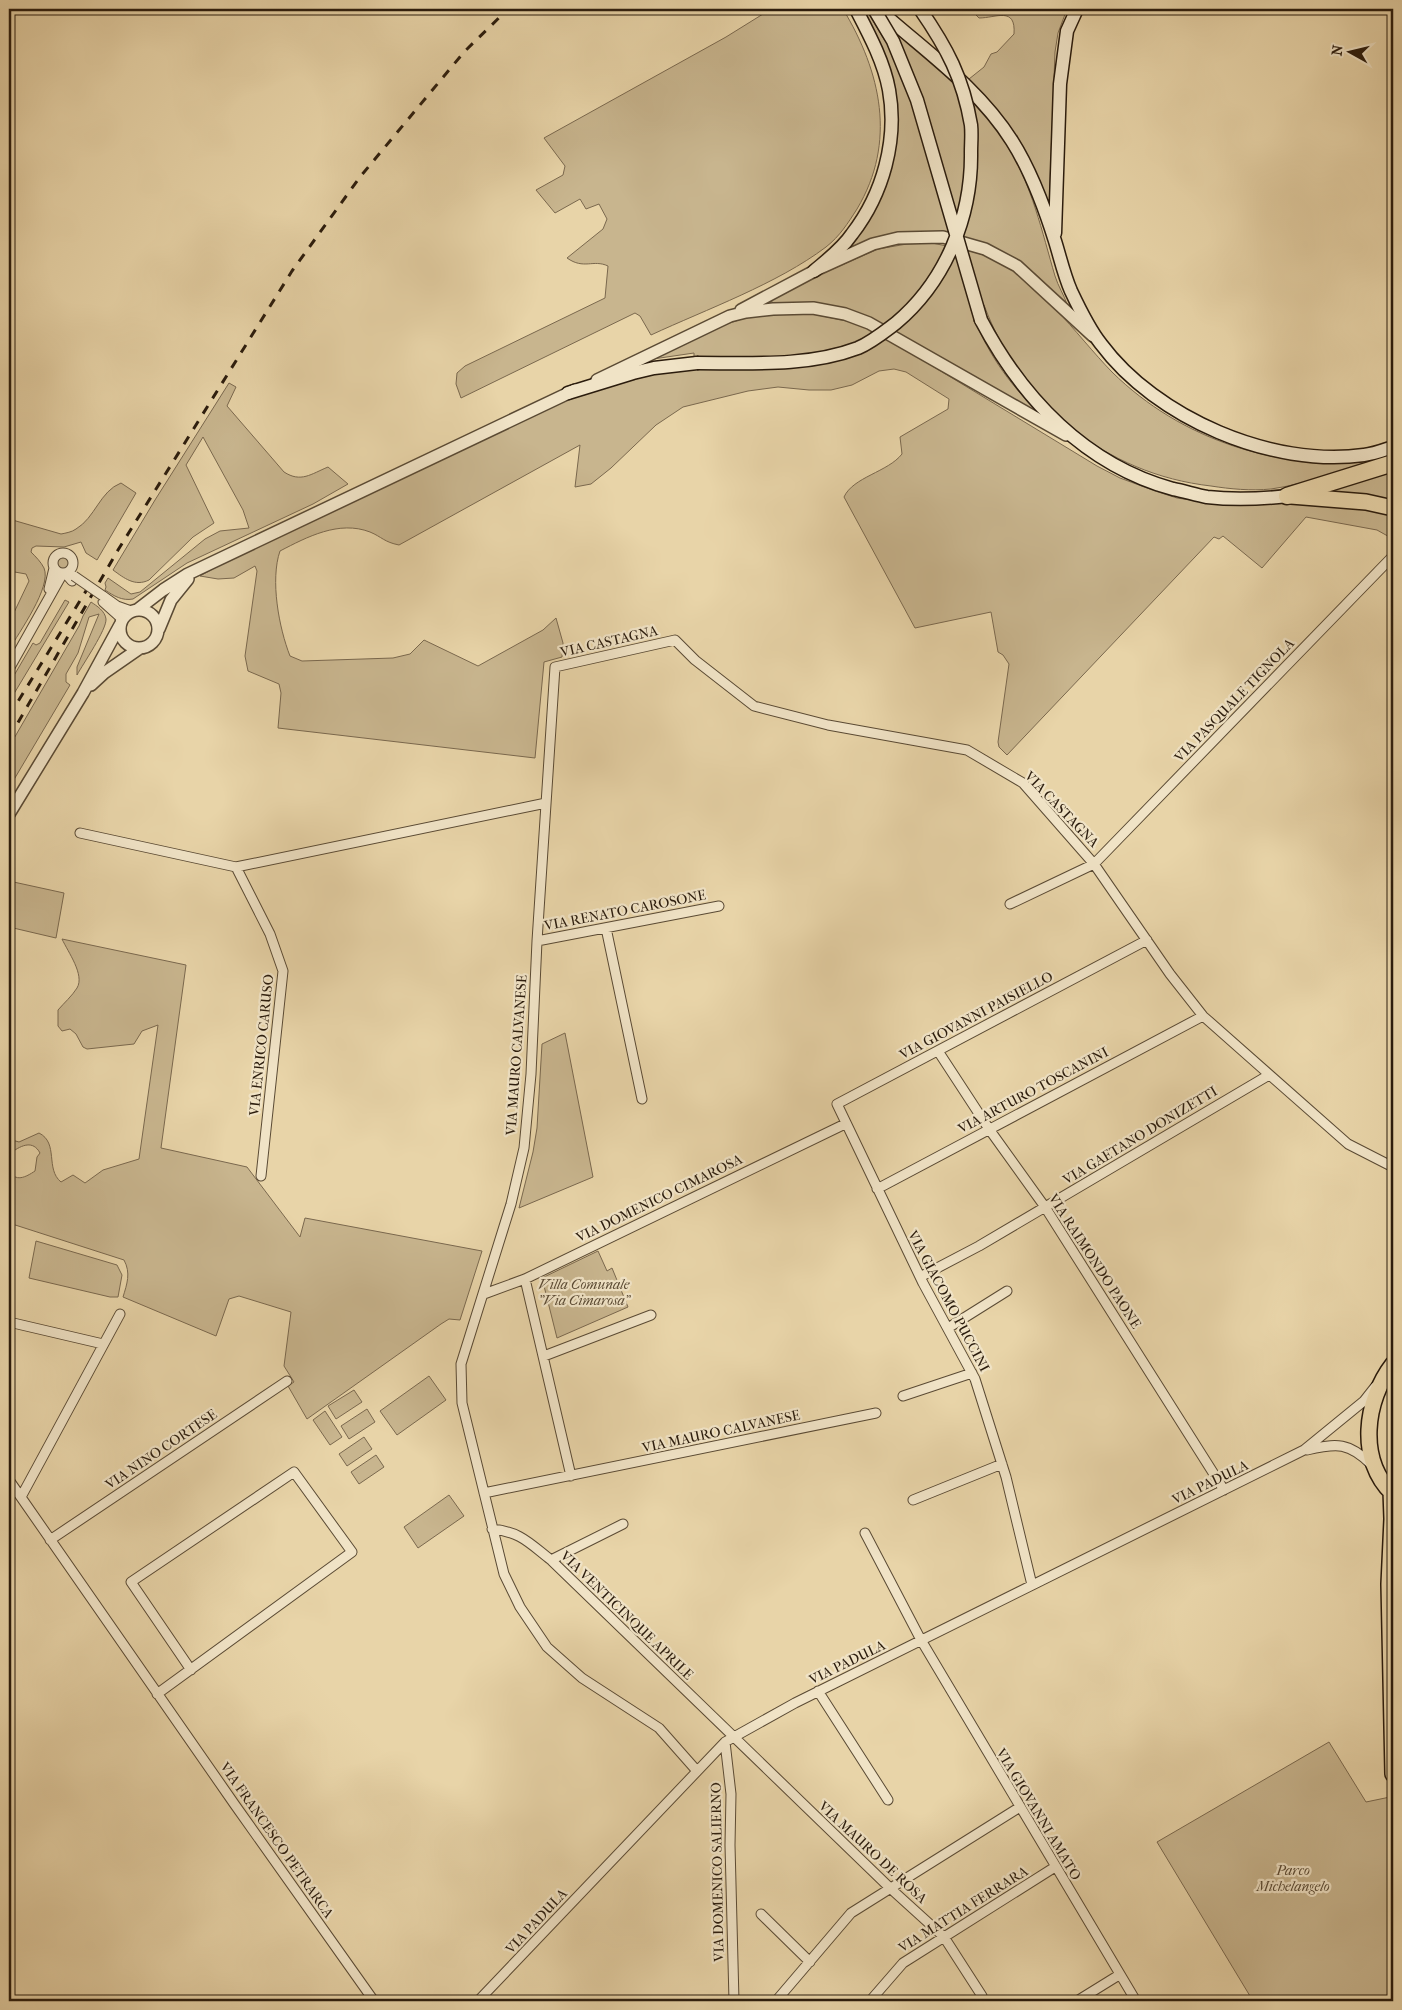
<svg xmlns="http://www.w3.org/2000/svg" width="1402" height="2010" viewBox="0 0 1402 2010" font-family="'IM FELL French Canon',serif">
<rect width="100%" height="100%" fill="#e8d4a8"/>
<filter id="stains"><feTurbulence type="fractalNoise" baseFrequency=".004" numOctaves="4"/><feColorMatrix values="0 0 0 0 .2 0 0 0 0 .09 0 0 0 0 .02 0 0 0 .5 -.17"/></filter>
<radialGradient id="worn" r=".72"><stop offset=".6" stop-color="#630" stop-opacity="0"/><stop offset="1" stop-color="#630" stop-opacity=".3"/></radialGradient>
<path fill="#c8b58e" stroke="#7a684e" d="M 766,9 L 843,9 C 881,72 897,142 857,209 C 848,223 840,236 826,247 C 777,284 707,309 651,335 L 640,316 L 635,313 L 461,398 L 456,384 L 457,373 L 465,366 L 605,298 L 608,266 C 593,259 584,270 567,258 L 603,229 L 607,219 L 599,204 L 586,209 L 580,199 L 555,213 L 536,190 L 563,175 L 565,166 L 544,138 L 726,37 L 763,14 Z
M 862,9 L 870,16 L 885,41 L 898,34 C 938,68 979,101 1007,145 C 1032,185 1042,232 1055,276 C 1058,286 1064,295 1067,304 L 1034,273 L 1009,256 L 942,233 L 911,232 L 885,235 L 842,250 L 882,190 L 893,113 Z
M 975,9 L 1067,9 L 1058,33 L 1055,52 L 1049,207 C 1028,152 1011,121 969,79 L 984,67 L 991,54 L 997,52 L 1014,34 C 1016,6 996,18 979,18 L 974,13 Z
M 932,243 C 950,247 970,250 987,256 C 1036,276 1076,335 1112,372 C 1181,440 1278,471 1373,461 C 1340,471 1306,484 1271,489 C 1251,491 1230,489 1211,486 C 1105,474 1021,404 984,305 L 971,310 C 985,349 1008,384 1039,412 L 1038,416 L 873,319 L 809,303 L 775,304 L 771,301 L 771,298 L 776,294 L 878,249 L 907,244 Z
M 808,313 L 856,323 L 888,339 L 1097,466 L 1120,478 L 1155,491 L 1177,498 L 1210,503 L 1330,504 L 1393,513 L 1393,539 L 1377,530 L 1306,517 L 1262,568 L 1223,536 L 1219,539 L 1214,537 L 1007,755 L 999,747 L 998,742 L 1009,664 L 1003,655 L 998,652 L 991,612 L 915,628 L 844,497 C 853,477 888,472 902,454 L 900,437 L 948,409 L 949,399 L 906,372 L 894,369 L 879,371 L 852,385 L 831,390 L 809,390 L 778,387 L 748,391 L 683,407 L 656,425 L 611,468 L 591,484 L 575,487 L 580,445 L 399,545 C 384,542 382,537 370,532 C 339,520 307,537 280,551 C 270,580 279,628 290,656 L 302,661 L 393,658 L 410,654 L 424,640 L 478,666 L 543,630 L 556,618 L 563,643 L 562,657 L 544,662 L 535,758 L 278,728 L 281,693 L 279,684 L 248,671 L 245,656 L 257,571 L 255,566 L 234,578 L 218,579 L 200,576 L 218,566 L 486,435 L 562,401 L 646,374 L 694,368 L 694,353 L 653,359 C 682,346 711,328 742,319 C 764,313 786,314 808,313 Z
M 229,383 L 236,387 L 227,406 L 284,472 C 301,483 311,474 328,467 L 348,484 L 313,504 L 187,563 L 133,599 C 122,601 114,596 105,590 L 106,587 L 105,583 L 108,578 L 131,594 L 140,592 L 205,539 L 220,531 L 249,528 L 243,510 L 203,437 L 186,465 L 214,523 L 193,537 L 149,580 C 135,587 124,578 113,570 L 155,500 Z
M 1393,469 L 1393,503 L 1319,494 Z
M 121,483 L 136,493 L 97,560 L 86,553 L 81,542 L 64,547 L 36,546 L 32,548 L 31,552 C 36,557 41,562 44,568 C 52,587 19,632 9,650 L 9,623 L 29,581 L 26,574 L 9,571 L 9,519 L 61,534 C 66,533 72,532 76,529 C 95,518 100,491 121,483 Z
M57 563a6 6 0 1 1 12 0a6 6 0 1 1-12 0Z
M 65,600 L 69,602 L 9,702 L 9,684 L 33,643 L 36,645 L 40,643 Z
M 91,602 C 97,606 105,611 106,619 C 107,629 83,664 77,675 L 77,667 L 99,614 L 89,617 L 78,653 L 66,674 L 66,682 L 70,685 L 9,788 L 9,747 L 79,626 L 83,616 Z
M 9,881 L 64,893 L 56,938 L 9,927 Z
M 62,939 L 186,965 L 161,1148 L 247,1167 L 300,1237 L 305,1218 L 482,1251 L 460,1320 L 449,1319 L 441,1324 L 307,1419 L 288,1386 L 294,1382 L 284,1366 L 291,1312 L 239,1296 L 229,1299 L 216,1336 L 123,1297 C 127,1284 131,1273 124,1260 L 9,1223 L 9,1170 C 15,1183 26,1177 35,1171 L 37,1157 L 40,1153 C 33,1140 22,1145 12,1152 L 9,1152 L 9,1133 L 12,1140 L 19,1142 L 39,1133 C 59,1143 45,1169 61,1182 L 73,1175 L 85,1183 L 103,1170 L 139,1159 L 158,1025 L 142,1031 L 134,1044 L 87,1049 L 83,1047 L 76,1034 L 70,1029 L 62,1031 L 58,1026 L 58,1010 C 64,1003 72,996 77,988 C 85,975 68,952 62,939 Z
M 565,1033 L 593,1177 L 519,1208 L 533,1152 L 537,1128 L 542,1044 Z
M 36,1241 L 117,1265 L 122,1275 L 118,1297 L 110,1297 L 29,1278 Z
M 598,1251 L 607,1271 L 612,1268 L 628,1307 L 557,1338 L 542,1278 Z
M 429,1376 L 446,1400 L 397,1435 L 380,1411 Z
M 354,1390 L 362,1402 L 336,1419 L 328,1406 Z
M 367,1409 L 375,1422 L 349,1439 L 341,1426 Z
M 325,1411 L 342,1437 L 330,1445 L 313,1420 Z
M 364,1437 L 372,1449 L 347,1466 L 339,1454 Z
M 376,1455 L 384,1467 L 359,1484 L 351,1472 Z
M 449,1495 L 464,1516 L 418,1548 L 404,1527 Z
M 1329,1742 L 1366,1802 L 1390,1797 L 1393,2001 L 1253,2001 L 1157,1842 Z"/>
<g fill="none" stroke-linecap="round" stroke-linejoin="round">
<defs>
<path id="minor" d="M53 563a10 10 0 1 1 20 0a10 10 0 1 1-20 0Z
M 65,573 L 72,581
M 49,589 L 54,568
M 103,596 L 117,606 L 131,611
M 103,602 L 122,619
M 9,669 L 63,573
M 80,833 L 236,867
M 1010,904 L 1094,864 L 1393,556
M 606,928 L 642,1099
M 537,941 L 719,906
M 938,1051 L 989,1129 L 1045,1207 L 1224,1490
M 261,1176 L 283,971 L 270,934 L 236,867 L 546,803
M 877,1189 L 1203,1016
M 920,1277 L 979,1246 L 1269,1075
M 525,1279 L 571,1476
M 484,1294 L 525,1279 L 845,1124
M 9,1322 L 103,1344
M 948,1328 L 1007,1291
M 544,1356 L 651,1315
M 903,1396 L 972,1373
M 1307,1450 C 1337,1443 1349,1442 1372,1465
M 9,1480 L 235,1805 L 374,2001
M 484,1493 L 876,1413
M 21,1497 L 120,1314
M 913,1500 L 1002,1464
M 492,1529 C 521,1532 529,1543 551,1560 L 890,1888 L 944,1937 L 982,1996
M 865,1533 L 921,1640 L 1136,2001
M 50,1540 L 287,1381
M 551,1560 L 623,1524
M 1032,1585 L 1006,1477 L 975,1379 L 923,1283 L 837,1104 L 1147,940
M 818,1691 L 888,1800
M 157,1694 L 352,1552 L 294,1472 L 131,1582 L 191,1670
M 725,1742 L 731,1794 L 730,1845 L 734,2001
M 697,1771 L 659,1728 L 582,1678 L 547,1647 L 520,1607 L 504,1574 L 462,1403 L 461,1364 L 511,1204 L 524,1148 L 531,1074 L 537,941 L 555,667 L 675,640 L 695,660 L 754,706 L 828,725 L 967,750 L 1023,783 L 1094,864 L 1170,974 L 1203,1016 L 1348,1144 L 1393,1167
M 761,1914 L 810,1962
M 478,2001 L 725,1742 L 795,1703 L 1304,1450 L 1364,1401 L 1375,1387
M 776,2001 L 851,1913 L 1020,1807
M 870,2001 L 903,1963 L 1055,1867
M 1077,2001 L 1119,1975"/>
<path id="tertiary" d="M 741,310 L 820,268 L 873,244 L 898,238 L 943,237 L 985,249 L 1017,266 L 1093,336
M 597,380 L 730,316 L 746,312 L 773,309 L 813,308 L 845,314 L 869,323 L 1066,435
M120 629a19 19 0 1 1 38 0a19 19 0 1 1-38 0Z
M 137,610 L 163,590 L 188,574 L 575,390
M 159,629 L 171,600 L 188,579
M 91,685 L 104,673 L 140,648
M 9,814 L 83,693 L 120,625"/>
<path id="secondary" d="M 878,9 C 925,51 978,87 1012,141 C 1031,171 1044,206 1055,241 C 1060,257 1064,275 1071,291 C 1079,308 1089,329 1101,344 C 1156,418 1272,468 1364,455 C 1374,454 1384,450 1393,447
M 1055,233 L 1060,84 L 1067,31 L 1077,9
M 814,271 C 827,260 842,249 852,234 C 883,194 898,140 889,90 C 884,62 869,34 856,9
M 981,320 C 1022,398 1085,465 1173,489 C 1184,491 1196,495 1207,497 C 1233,500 1261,499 1287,496
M 568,393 L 633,373 L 654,368 L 697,363"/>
<path id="primary" d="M 1393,1364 C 1365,1400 1357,1460 1393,1494
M 1391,1491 L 1392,1519 L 1389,1584 L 1393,1774"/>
<path id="trunk" d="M 1291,496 L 1366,502 L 1393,508"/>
<path id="motorway" d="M 1287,496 L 1393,463"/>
</defs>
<use href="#minor" stroke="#5a4a34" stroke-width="11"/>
<use href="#tertiary" stroke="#5a4a34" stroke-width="14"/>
<use href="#secondary" stroke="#2b1c0d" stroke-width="15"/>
<use href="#primary" stroke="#2b1c0d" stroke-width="18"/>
<use href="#trunk" stroke="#2b1c0d" stroke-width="18"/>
<use href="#motorway" stroke="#2b1c0d" stroke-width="19"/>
<use href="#minor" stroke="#f0e3c6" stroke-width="9"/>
<use href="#tertiary" stroke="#f0e3c6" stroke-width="11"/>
<use href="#secondary" stroke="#f0e3c6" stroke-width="12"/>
<use href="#primary" stroke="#e8d4a8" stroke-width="15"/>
<use href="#trunk" stroke="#e8d4a8" stroke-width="15"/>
<use href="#motorway" stroke="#e8d4a8" stroke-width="16"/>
<path stroke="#2b1c0d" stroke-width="3" stroke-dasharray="9 9" stroke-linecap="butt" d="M 9,716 L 94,578
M 9,738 L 118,550 L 292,271 L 360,177 L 464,52 L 508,9"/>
<defs>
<path id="minor-bridge" d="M 74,576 L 103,596"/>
<path id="secondary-bridge" d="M 874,9 L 893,41 L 917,100 L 981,320
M 697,363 C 750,363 808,367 858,348 C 872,342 884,332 896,323 C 946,281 972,216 971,152 C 971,143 972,134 971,125 C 963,78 947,48 920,9"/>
</defs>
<use href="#minor-bridge" stroke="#5a4a34" stroke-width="11" stroke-linecap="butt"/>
<use href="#secondary-bridge" stroke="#2b1c0d" stroke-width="15" stroke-linecap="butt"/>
<use href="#minor-bridge" stroke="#f0e3c6" stroke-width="9"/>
<use href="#secondary-bridge" stroke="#f0e3c6" stroke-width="12"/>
</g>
<g text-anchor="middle" stroke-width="4.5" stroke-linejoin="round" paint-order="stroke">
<g font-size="14" fill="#2b1c0d" stroke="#f0e3c6">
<text transform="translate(609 641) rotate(-13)" y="5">VIA CASTAGNA</text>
<text transform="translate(1234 700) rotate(-46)" y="5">VIA PASQUALE TIGNOLA</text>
<text transform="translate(1062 809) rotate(46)" y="5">VIA CASTAGNA</text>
<text transform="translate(625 910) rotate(-11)" y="5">VIA RENATO CAROSONE</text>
<text transform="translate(976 1015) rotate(-28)" y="5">VIA GIOVANNI PAISIELLO</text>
<text transform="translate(261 1045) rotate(-84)" y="5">VIA ENRICO CARUSO</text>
<text transform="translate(516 1055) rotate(-86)" y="5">VIA MAURO CALVANESE</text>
<text transform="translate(1033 1090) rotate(-28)" y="5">VIA ARTURO TOSCANINI</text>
<text transform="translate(1140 1135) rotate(-31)" y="5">VIA GAETANO DONIZETTI</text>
<text transform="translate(659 1198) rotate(-26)" y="5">VIA DOMENICO CIMAROSA</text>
<text transform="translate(1095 1261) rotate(57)" y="5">VIA RAIMONDO PAONE</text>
<text transform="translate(949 1301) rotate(62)" y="5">VIA GIACOMO PUCCINI</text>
<text transform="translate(721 1431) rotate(-12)" y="5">VIA MAURO CALVANESE</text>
<text transform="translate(161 1449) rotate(-34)" y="5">VIA NINO CORTESE</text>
<text transform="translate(1210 1482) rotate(-26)" y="5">VIA PADULA</text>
<text transform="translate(627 1615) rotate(44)" y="5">VIA VENTICINQUE APRILE</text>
<text transform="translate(847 1662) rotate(-26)" y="5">VIA PADULA</text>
<text transform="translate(1039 1814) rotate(59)" y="5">VIA GIOVANNI AMATO</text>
<text transform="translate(277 1840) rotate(55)" y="5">VIA FRANCESCO PETRARCA</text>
<text transform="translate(873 1852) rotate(43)" y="5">VIA MAURO DE ROSA</text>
<text transform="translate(717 1872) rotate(-91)" y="5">VIA DOMENICO SALIERNO</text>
<text transform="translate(963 1909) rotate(-32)" y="5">VIA MATTIA FERRARA</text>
<text transform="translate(536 1921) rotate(-47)" y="5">VIA PADULA</text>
</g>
<g font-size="14" font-style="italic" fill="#5a4a34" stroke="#f0e3c6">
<text x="584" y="1289">Villa Comunale<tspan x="584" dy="16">"Via Cimarosa"</tspan></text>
<text x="1293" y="1875">Parco<tspan x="1293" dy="16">Michelangelo</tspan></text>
</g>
</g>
<rect width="1402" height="2010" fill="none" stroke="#e8d4a8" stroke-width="30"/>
<rect x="10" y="10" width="1382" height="1990" fill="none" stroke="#2b1c0d" stroke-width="2.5"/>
<rect x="15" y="15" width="1372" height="1980" fill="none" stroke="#2b1c0d"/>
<g transform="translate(1350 52) rotate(278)" stroke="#f0e3c6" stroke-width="4" paint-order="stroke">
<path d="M0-4L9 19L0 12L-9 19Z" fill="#2b1c0d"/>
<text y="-8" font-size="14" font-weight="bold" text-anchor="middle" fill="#2b1c0d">N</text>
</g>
<rect width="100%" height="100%" filter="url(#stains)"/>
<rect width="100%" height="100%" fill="url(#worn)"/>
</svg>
